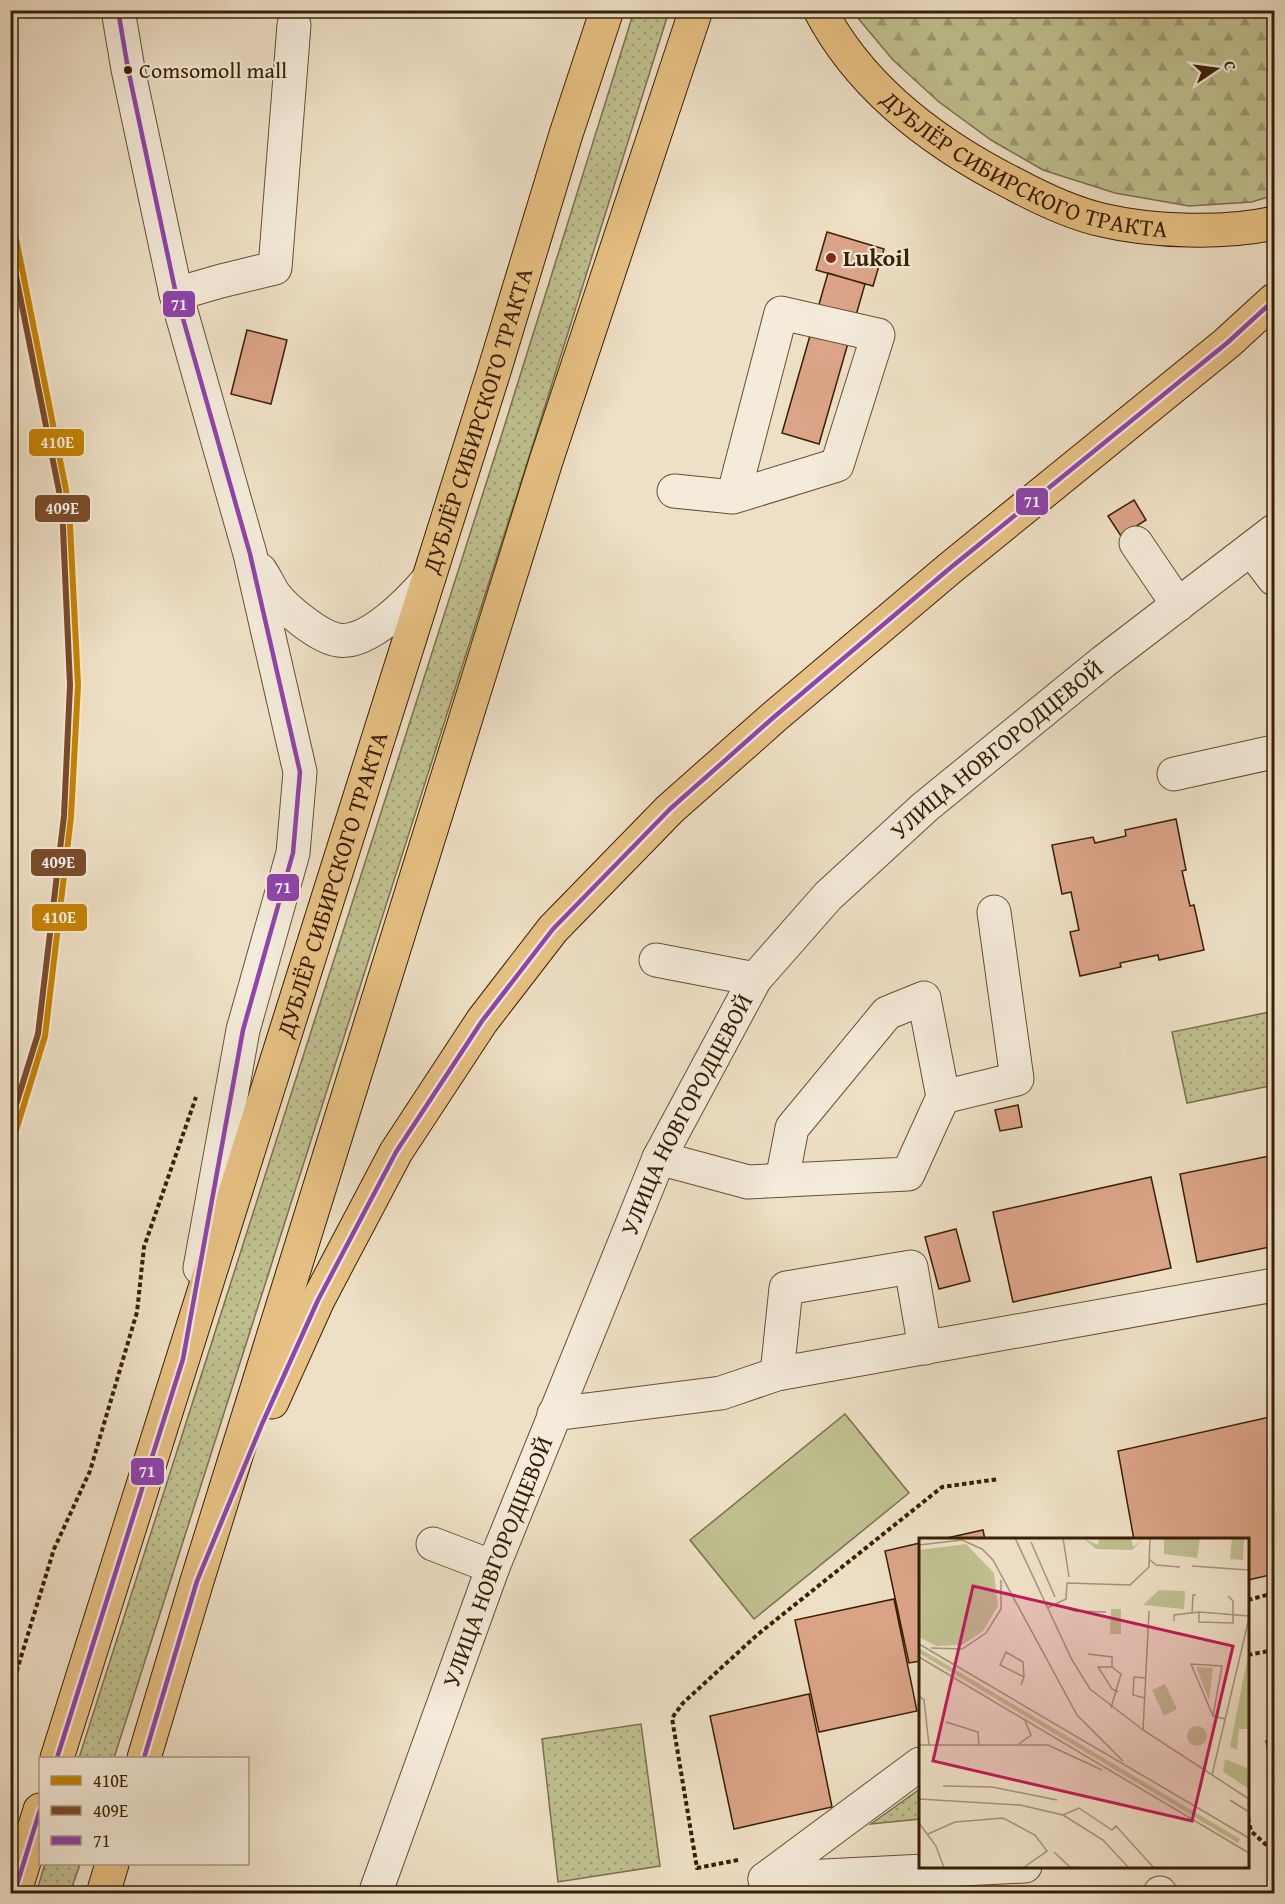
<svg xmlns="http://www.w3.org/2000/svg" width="1285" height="1904" viewBox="0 0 1285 1904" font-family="'Gentium Book Plus',serif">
<defs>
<pattern id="green-dots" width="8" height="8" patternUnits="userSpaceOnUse" patternTransform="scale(1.5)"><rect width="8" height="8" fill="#c0c090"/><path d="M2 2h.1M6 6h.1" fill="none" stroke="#9d9c74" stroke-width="1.8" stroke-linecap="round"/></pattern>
<pattern id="forest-firs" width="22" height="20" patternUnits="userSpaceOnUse" patternTransform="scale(1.5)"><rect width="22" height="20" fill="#c0c090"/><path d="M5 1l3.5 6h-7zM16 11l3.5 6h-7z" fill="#9d9c74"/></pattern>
</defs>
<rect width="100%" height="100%" fill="#eee0c6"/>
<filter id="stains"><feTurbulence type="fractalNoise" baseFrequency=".00333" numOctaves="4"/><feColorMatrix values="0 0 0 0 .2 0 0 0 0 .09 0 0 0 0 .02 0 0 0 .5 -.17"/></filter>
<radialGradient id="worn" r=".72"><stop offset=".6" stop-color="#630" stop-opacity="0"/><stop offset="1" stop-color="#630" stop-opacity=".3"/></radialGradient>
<path fill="url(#green-dots)" stroke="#7c704a" stroke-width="1.5" d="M 634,11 L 669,11 L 529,457 L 114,1758 L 79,1758 L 500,440 Z
M 1274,1011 L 1274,1085 L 1187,1103 L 1172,1032 Z
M 641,1724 L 660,1866 L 558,1882 L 542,1739 Z
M 920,1789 L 920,1819 L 871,1824 Z
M 45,1864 L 80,1864 L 70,1893 L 36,1893 Z"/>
<path fill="url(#forest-firs)" stroke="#7c704a" stroke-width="1.5" d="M 852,11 L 1274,11 L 1274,195 L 1252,202 L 1189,206 L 1115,193 L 1043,170 L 991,140 L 939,102 L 893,60 Z"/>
<path fill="#c0c090" stroke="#7c704a" stroke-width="1.5" d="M 845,1414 L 909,1493 L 754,1619 L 690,1540 Z"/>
<path fill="#dca488" stroke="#382005" stroke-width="1.5" d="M 827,232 L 884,249 L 873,286 L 816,270 Z
M 828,273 L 865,284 L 819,444 L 782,433 Z
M 247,330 L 287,340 L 271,404 L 231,394 Z
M 1134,500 L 1146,520 L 1121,536 L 1108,516 Z
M 1176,819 L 1186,870 L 1182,871 L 1190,906 L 1194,905 L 1204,950 L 1159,960 L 1158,955 L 1120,963 L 1121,967 L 1080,976 L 1070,932 L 1079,930 L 1071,892 L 1062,894 L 1052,845 L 1093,837 L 1095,843 L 1126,836 L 1125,830 Z
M 1018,1105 L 1022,1127 L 1000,1131 L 995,1110 Z
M 1274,1155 L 1274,1246 L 1197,1262 L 1180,1174 Z
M 1151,1177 L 1171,1268 L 1013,1302 L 993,1212 Z
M 956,1229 L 970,1281 L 939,1289 L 925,1237 Z
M 1274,1416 L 1274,1574 L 1248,1580 L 1248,1540 L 1134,1540 L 1118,1451 Z
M 983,1530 L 985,1540 L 938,1540 Z
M 920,1543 L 920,1661 L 909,1663 L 885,1551 Z
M 894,1599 L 917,1711 L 819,1732 L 795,1620 Z
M 809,1694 L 832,1807 L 734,1829 L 710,1716 Z
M 1274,1739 L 1274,1777 L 1266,1741 Z"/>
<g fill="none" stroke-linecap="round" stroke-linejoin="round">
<defs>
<g id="minor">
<path d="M 118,10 L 128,69 L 176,294 L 250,554 L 300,772 L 293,853 L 243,1030 L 200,1268"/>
<path d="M 176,294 L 221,281 L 275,268 L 294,25"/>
<path d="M 674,491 L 733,497 L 837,465 L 878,335 L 781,313 L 733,497"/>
<path d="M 1136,543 L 1178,605"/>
<path d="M 1251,549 L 1274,579"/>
<path d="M 260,570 C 265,577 269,586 274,594 C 285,609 319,637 338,640 C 368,645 410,601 428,580"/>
<path d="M 1174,774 L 1273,752"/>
<path d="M 656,960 L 755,979"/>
<path d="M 659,1158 L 748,1182 L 908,1174 L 943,1097 L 1017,1079 L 994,912"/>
<path d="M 782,1180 L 792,1128 L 887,1013 L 924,998 L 943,1097"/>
<path d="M 777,1374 L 786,1288 L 911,1267 L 925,1348"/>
<path d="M 554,1414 L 721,1393 L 777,1374 L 1274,1285"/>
<path d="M 433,1544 L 493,1567"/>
<path d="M 765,1879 L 1025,1866"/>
<path d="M 765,1879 L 920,1764"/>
<path d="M 1160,1893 L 1160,1894"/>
<path id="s1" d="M 375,1894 L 493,1567 L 659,1158 L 755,979 L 828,896 L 925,807 L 1103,662 L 1274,531"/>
</g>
<g id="major">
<path id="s2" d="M 820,10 C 861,89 937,145 1014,184 C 1042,199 1071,213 1102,220 C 1152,232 1225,234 1274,223"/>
<path d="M 272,1402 L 318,1300 L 396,1152 L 482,1021 L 553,929 L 670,809 L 774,717 L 949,569 L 1227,343 L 1274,300"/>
<path id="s3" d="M 57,1758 L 495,368 L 566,134 L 607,10"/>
<path d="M 144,1758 L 197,1581 L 546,461 L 696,10"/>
<path d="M 14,1894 L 40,1810"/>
<path d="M 103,1894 L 112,1864"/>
</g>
</defs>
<use href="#minor" stroke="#665035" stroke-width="35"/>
<use href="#major" stroke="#382005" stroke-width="35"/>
<path stroke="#382005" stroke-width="4" stroke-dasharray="4.5 3" stroke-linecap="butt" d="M 1248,1600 L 1274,1593
M 1248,1655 L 1274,1650
M 10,1693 L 54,1549 L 90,1471 L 137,1312 L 144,1247 L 196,1097
M 1248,1818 L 1251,1831 L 1274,1852
M 738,1860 L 697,1868 L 672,1718 L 683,1703 L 757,1635 L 942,1487 L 999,1479"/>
<use href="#minor" stroke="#f4ebda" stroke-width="33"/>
<use href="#major" stroke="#e7c083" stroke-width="33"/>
<defs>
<path id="bus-1" d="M 57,1758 L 183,1359 L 243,1030 L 293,853 L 300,772 L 250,554 L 176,294 L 128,69 L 118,10
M 144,1758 L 197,1581 L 262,1424 L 318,1300 L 396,1152 L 482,1021 L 553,929 L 670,809 L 774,717 L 949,569 L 1227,343 L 1274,300
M 14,1894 L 40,1810"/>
</defs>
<use href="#bus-1" stroke="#f4ebda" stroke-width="9"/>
<use href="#bus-1" stroke="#8e44ad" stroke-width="4.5"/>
<defs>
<path id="rail-1" d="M 10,208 L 69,505 L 78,685 L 71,817 L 45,1036 L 10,1150"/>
<path id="rail-2" d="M 10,246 L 62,506 L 70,685 L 64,816 L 38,1034 L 10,1124"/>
</defs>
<use href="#rail-1" stroke="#f4ebda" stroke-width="10"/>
<use href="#rail-2" stroke="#f4ebda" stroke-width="10"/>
<use href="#rail-1" stroke="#c78401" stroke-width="6"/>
<use href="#rail-2" stroke="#7a4b2a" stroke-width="6"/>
</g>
<circle fill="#382005" stroke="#f4ebda" stroke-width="2" cx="128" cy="70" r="5"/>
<circle fill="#8f2418" stroke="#f4ebda" stroke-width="2" cx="831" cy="258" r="6"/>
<g text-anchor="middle" stroke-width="4.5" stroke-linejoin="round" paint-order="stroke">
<g font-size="22" fill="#382005" stroke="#f4ebda" text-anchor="start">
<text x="139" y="78">Comsomoll mall</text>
</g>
<g font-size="24" fill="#382005" stroke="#f4ebda">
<text dy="8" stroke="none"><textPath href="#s2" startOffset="267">ДУБЛЁР СИБИРСКОГО ТРАКТА</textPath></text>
<text dy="8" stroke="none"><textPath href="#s3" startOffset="1402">ДУБЛЁР СИБИРСКОГО ТРАКТА</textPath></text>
<text dy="8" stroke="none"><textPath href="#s1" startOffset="1326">УЛИЦА НОВГОРОДЦЕВОЙ</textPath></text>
<text dy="8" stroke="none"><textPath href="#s3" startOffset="916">ДУБЛЁР СИБИРСКОГО ТРАКТА</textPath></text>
<text dy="8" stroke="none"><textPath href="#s1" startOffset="840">УЛИЦА НОВГОРОДЦЕВОЙ</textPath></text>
<text dy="8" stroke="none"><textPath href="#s1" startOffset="354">УЛИЦА НОВГОРОДЦЕВОЙ</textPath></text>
</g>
<g font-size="24" font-weight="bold" fill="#382005" stroke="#f4ebda" text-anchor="start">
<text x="843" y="266">Lukoil</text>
</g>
</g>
<g transform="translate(919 1538)">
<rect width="330" height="330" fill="#eee0c6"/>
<path d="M 240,52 L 266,53 L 265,71 L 224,67 ZM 192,71 L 202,71 L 202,96 L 191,96 ZM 0,110 L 321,301 L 319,305 L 0,115 ZM 277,129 L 294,130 L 290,162 ZM268 198a10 10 0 1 1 20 0a10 10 0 1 1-20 0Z" fill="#c0c090"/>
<path d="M 245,0 L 281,1 L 278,20 L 245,16 ZM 47,6 L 75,35 L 79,68 L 64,93 L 43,107 L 17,108 L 0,99 L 0,12 ZM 330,112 L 330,191 L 320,191 L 318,212 L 311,209 ZM 306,221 L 330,231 L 330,251 L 304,234 Z" fill="#c0c090"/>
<path d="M 164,0 L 179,7 L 180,0 L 212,0 L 214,9 L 225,0 L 213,12 L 177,11 ZM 313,0 L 325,0 L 324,22 L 311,21 ZM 246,146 L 258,171 L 245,178 L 233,152 Z" fill="#c0c090"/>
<path fill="none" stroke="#a59379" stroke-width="1.5" d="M 96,0 L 153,122 L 171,151 L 224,192 L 330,261M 144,0 L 150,39M 112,4 L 136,59M 0,7 L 43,2 L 63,11 L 74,22 L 158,177 L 204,223M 230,21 L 237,27 L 261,29M 273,28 L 330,32M 136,66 L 156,73 L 187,74M 128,70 L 147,61 L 148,45 L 211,47 L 230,29 L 231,0M 280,74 L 280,84 L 314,85 L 314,63 L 309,58M 273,76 L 274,57 L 277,57M 255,83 L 255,77 L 280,74 L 330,78M 0,106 L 330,300M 12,110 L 43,111 L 67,95 L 82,71 L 82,42M 169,116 L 193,119 L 193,129 L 202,136 L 192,170M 0,119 L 330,315M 193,129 L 179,129 L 193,151 L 199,154M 102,147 L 105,139 L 104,124 L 87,114 L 81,127 L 105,139M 0,158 L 5,162 L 10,207M 226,160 L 214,157 L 215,139 L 227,140M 294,178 L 272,126 L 303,128 L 294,178 L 306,181M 27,184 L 59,194 L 60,208M 224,192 L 230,73M 100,206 L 112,197 L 106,183M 0,207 L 129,207 L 183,232M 293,237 L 330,80M 24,248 L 73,249 L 138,262M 0,261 L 101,267 L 144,277 L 184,302 L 210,330M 311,262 L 330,274M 144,277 L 160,270 L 193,292 L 197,288 L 235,330M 0,285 L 17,308 L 25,330M 9,296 L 36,284 L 84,280 L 116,297 L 128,313 L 104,330M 135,314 L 151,329 L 172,330"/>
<path fill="#c2185b" fill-opacity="0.15" stroke="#c2185b" stroke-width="3" d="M 54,48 L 314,108 L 273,283 L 14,223 Z"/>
<rect width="330" height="330" fill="none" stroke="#382005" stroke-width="3"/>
</g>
<g stroke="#f4ebda" stroke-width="2">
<rect x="162" y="290" width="34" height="28" rx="6" fill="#8e44ad"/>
<rect x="28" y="428" width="57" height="29" rx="6" fill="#c78401"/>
<rect x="1015" y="487" width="34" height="29" rx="6" fill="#8e44ad"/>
<rect x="34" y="494" width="57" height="29" rx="6" fill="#7a4b2a"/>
<rect x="30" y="848" width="57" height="29" rx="6" fill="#7a4b2a"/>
<rect x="266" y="873" width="34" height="29" rx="6" fill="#8e44ad"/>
<rect x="31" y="903" width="57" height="29" rx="6" fill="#c78401"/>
<rect x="130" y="1457" width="35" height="29" rx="6" fill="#8e44ad"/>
</g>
<g font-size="16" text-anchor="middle" font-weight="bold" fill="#fff">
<text x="179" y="310">71</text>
<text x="57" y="448">410E</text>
<text x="1032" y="507">71</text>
<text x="62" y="514">409E</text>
<text x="58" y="868">409E</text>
<text x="283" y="893">71</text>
<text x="59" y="923">410E</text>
<text x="147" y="1477">71</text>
</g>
<rect width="1285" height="1904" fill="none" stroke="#eee0c6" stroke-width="36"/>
<rect x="12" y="12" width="1261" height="1880" fill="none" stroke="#382005" stroke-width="3"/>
<rect x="18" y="18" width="1249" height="1868" fill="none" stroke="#382005" stroke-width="1.5"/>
<rect x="39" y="1757" width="210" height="108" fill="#f4ebda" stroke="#a99a85" stroke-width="1.5"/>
<rect x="51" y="1776" width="30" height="9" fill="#c78401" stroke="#a99a85" stroke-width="1.5"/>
<text x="93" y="1787" font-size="18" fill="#382005">410E</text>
<rect x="51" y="1806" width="30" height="9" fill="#7a4b2a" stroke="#a99a85" stroke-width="1.5"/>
<text x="93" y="1817" font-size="18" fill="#382005">409E</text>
<rect x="51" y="1836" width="30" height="9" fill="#8e44ad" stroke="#a99a85" stroke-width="1.5"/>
<text x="93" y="1847" font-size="18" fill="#382005">71</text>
<g transform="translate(1216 69) rotate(77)" stroke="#f4ebda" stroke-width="4.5" paint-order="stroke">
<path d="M0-4.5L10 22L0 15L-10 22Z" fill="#382005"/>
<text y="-9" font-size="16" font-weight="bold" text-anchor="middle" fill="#382005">С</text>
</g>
<rect width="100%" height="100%" filter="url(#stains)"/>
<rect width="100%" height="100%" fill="url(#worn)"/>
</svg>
